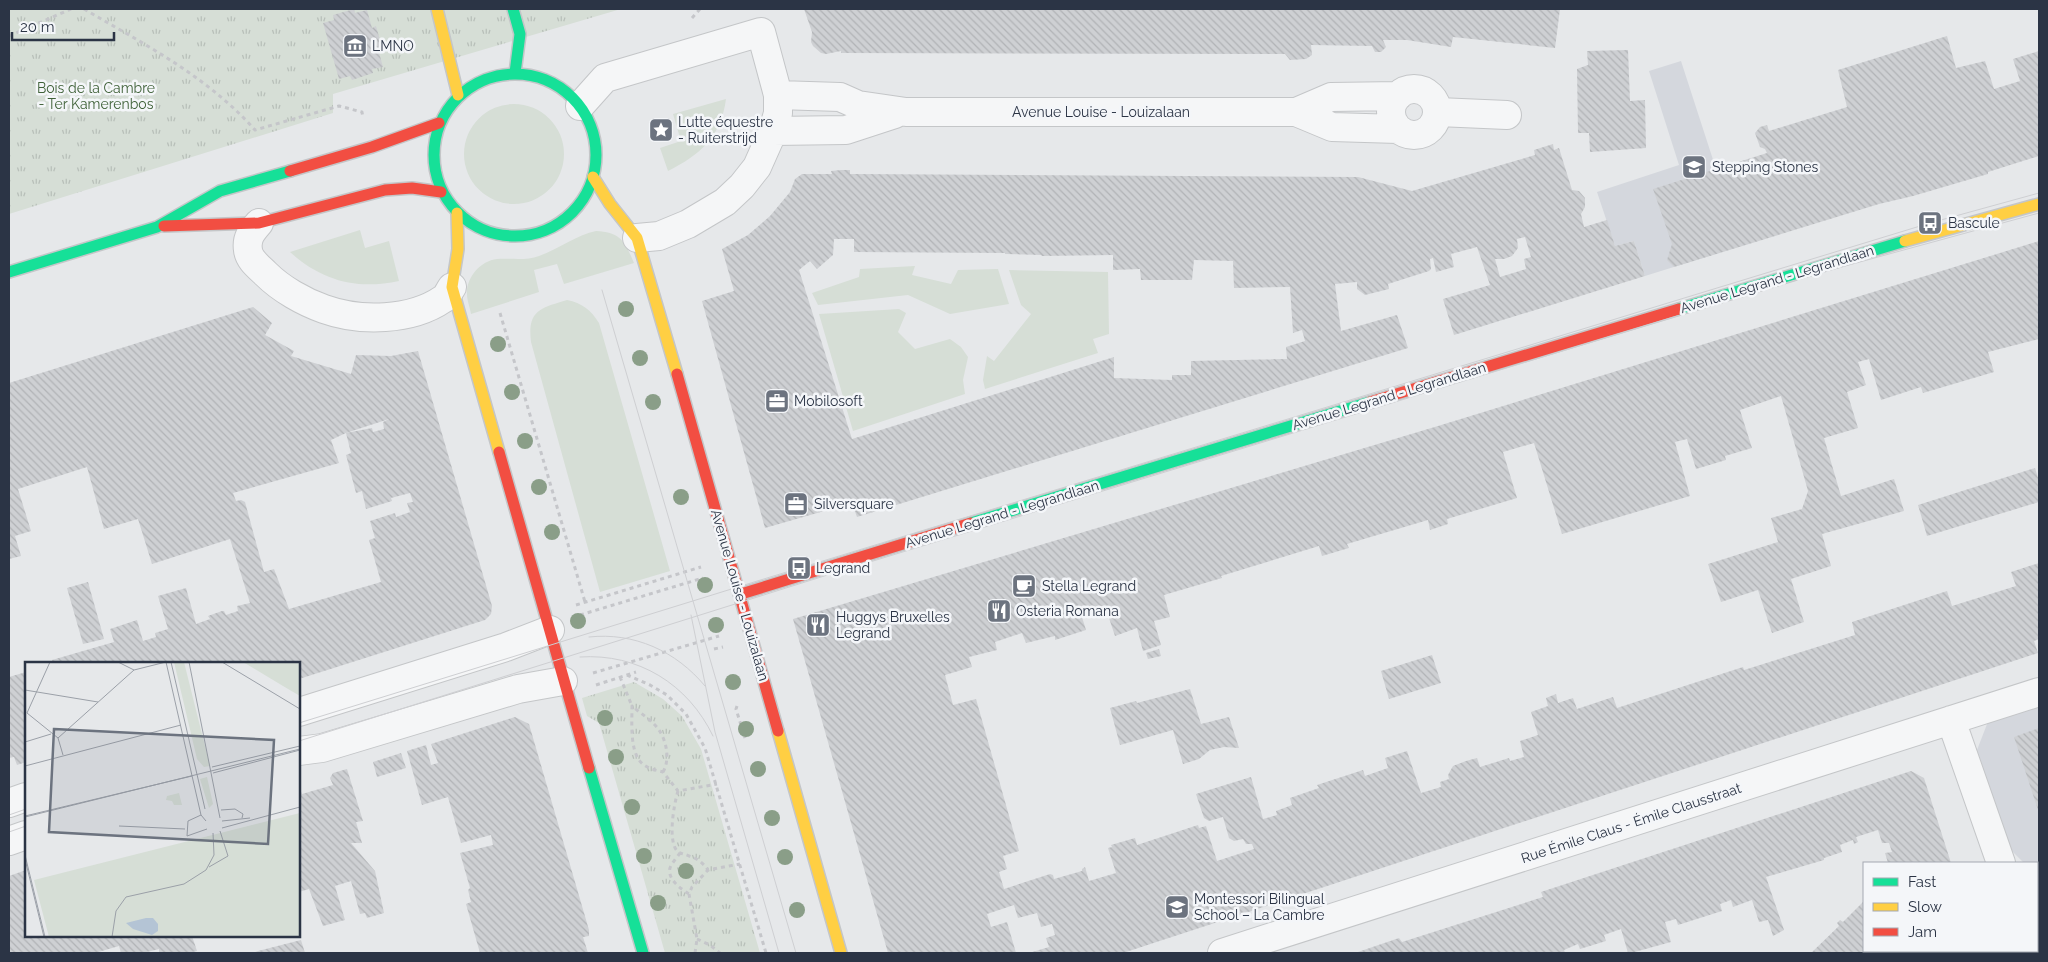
<svg xmlns="http://www.w3.org/2000/svg" width="2048" height="962" viewBox="0 0 2048 962" font-family="Raleway,sans-serif">
<defs>
<pattern id="park-tufts" width="24" height="20" patternUnits="userSpaceOnUse" patternTransform="scale(1.25)"><rect width="24" height="20" fill="#d6ded6"/><path d="M3 7l-1-3M5 7V3M7 7l1-3M15 17l-1-3M17 17v-4M19 17l1-3" fill="none" stroke="#b8bfb9"/></pattern>
<pattern id="building-back-hatch" width="6" height="6" patternUnits="userSpaceOnUse" patternTransform="scale(1.25)"><rect width="6" height="6" fill="#ced0d3"/><path d="M-1 5l2 2M0 0l6 6M5-1l2 2" fill="none" stroke="#b1b3b6"/></pattern>
</defs>
<rect width="100%" height="100%" fill="#e6e8ea"/>
<path fill="#d4d7dd" d="M 1681,61 L 1741,246 L 1645,276 L 1634,241 L 1615,246 L 1597,192 L 1679,165 L 1649,71 Z
M 2039,702 L 2039,877 L 2037,875 L 2037,863 L 2024,863 L 2011,850 L 1977,750 L 1989,719 Z"/>
<path fill="#d6ded6" d="M 726,99 C 721,137 700,155 668,171 L 660,148 L 681,141 L 673,114 Z
M464 154a50 50 0 1 1 100 0a50 50 0 1 1-100 0Z
M 360,230 L 365,248 L 389,241 L 399,281 C 357,290 322,281 290,252 Z
M 596,231 C 621,232 625,242 634,263 L 564,284 L 557,264 L 534,270 L 539,292 L 471,314 C 470,307 467,301 467,294 C 466,278 480,261 497,259 C 511,258 526,261 539,256 C 559,249 578,234 596,231 Z
M 915,266 L 912,275 L 951,284 L 958,270 L 998,269 L 1009,304 L 950,314 L 908,295 L 818,305 L 812,293 L 859,277 L 860,269 Z
M 1009,270 L 1108,272 L 1109,334 L 1093,339 L 1098,353 L 985,389 L 983,380 L 987,356 L 994,361 L 1031,314 L 1021,305 Z
M 567,300 C 582,303 591,310 599,323 L 670,571 L 600,592 L 531,342 C 527,310 541,308 567,300 Z
M 899,309 L 906,313 L 898,332 L 915,349 L 950,339 L 961,347 L 968,357 L 963,380 L 965,394 L 853,431 L 819,314 Z"/>
<path fill="url(#park-tufts)" d="M 9,9 L 621,9 L 333,94 L 333,113 L 9,214 Z
M 634,682 L 663,699 L 682,716 L 701,749 L 760,953 L 665,953 L 599,723 L 587,716 L 582,698 Z"/>
<path fill="url(#building-back-hatch)" fill-rule="evenodd" d="M 354,9 L 355,13 L 367,10 L 372,28 L 376,26 L 382,47 L 378,49 L 383,67 L 372,69 L 373,73 L 352,80 L 350,76 L 339,79 L 323,23 L 334,20 L 333,15 Z
M 804,9 L 1560,9 L 1555,48 L 1453,37 L 1451,47 L 1407,40 L 1383,40 L 1386,47 L 1381,52 L 1375,52 L 1372,46 L 1311,45 L 1312,55 L 1306,59 L 1290,60 L 1285,54 L 841,53 L 841,51 L 826,54 L 821,53 L 813,46 L 811,42 L 812,32 Z
M 1947,36 L 1956,68 L 1985,61 L 1994,89 L 2020,81 L 2013,59 L 2039,51 L 2039,156 L 1988,172 L 1988,174 L 1913,196 L 1879,204 L 1674,267 L 1667,260 L 1672,244 L 1653,189 L 1767,153 L 1765,149 L 1760,147 L 1755,133 L 1760,127 L 1767,125 L 1769,131 L 1847,107 L 1838,70 Z
M 1628,50 L 1630,101 L 1645,100 L 1646,148 L 1590,152 L 1589,133 L 1578,133 L 1577,69 L 1588,65 L 1587,51 Z
M 1553,144 L 1554,150 L 1559,148 L 1572,190 L 1579,191 L 1585,198 L 1585,207 L 1581,214 L 1584,227 L 1607,220 L 1615,246 L 1634,241 L 1645,276 L 1454,335 L 1443,299 L 1490,285 L 1477,247 L 1451,254 L 1454,267 L 1436,272 L 1433,258 L 1430,259 L 1431,269 L 1429,271 L 1388,284 L 1389,289 L 1365,295 L 1357,289 L 1357,282 L 1335,284 L 1341,331 L 1397,315 L 1408,348 L 857,517 L 852,503 L 765,528 L 702,301 L 734,291 L 722,249 L 748,235 L 770,216 L 790,192 L 795,179 L 802,174 L 832,174 L 831,171 L 841,170 L 850,170 L 850,174 L 855,174 L 1358,177 L 1412,191 L 1535,155 L 1534,150 ZM 1525,237 L 1531,257 L 1524,259 L 1526,269 L 1500,277 L 1495,259 L 1504,259 L 1512,256 L 1518,248 L 1517,239 ZM 834,239 L 854,239 L 854,252 L 1005,253 L 1005,254 L 1041,255 L 1042,256 L 1113,255 L 1113,270 L 1140,269 L 1141,280 L 1192,280 L 1194,260 L 1233,261 L 1234,288 L 1290,287 L 1293,333 L 1302,330 L 1305,341 L 1286,347 L 1287,359 L 1191,361 L 1191,375 L 1172,375 L 1172,380 L 1114,378 L 1114,357 L 852,439 L 799,270 L 810,261 L 817,269 L 833,255 Z
M 2039,241 L 2039,339 L 1988,352 L 1994,372 L 1923,393 L 1921,387 L 1881,400 L 1869,359 L 1858,362 L 1866,385 L 1847,392 L 1858,428 L 1824,438 L 1841,496 L 1894,479 L 1904,511 L 1822,534 L 1831,566 L 1791,579 L 1804,622 L 1772,633 L 1758,590 L 1721,602 L 1708,564 L 1778,542 L 1771,518 L 1802,509 L 1808,491 L 1781,396 L 1740,410 L 1752,448 L 1725,456 L 1726,460 L 1696,469 L 1687,439 L 1675,442 L 1690,496 L 1562,534 L 1534,443 L 1503,452 L 1517,498 L 1447,519 L 1448,524 L 1430,530 L 1428,520 L 1347,544 L 1349,548 L 1322,556 L 1319,546 L 1221,576 L 1222,578 L 1164,595 L 1170,617 L 1154,621 L 1161,645 L 1143,651 L 1137,628 L 1115,636 L 1105,606 L 1081,614 L 1086,630 L 1055,640 L 1055,636 L 1026,643 L 1022,633 L 995,642 L 997,650 L 969,657 L 972,667 L 945,675 L 953,705 L 976,699 L 1019,851 L 1003,856 L 1007,869 L 999,872 L 1004,889 L 1050,874 L 1053,875 L 1054,879 L 1082,871 L 1082,869 L 1085,867 L 1089,881 L 1116,873 L 1108,848 L 1112,847 L 1111,845 L 1135,838 L 1137,845 L 1198,825 L 1199,828 L 1206,826 L 1217,861 L 1254,849 L 1252,844 L 1246,844 L 1243,839 L 1234,841 L 1229,838 L 1223,817 L 1209,821 L 1204,818 L 1196,794 L 1251,777 L 1263,819 L 1277,815 L 1276,811 L 1292,805 L 1290,798 L 1319,788 L 1317,785 L 1363,770 L 1365,776 L 1388,768 L 1385,758 L 1407,751 L 1421,793 L 1441,787 L 1440,782 L 1449,779 L 1448,775 L 1453,766 L 1466,761 L 1477,758 L 1480,767 L 1509,758 L 1510,761 L 1524,757 L 1520,741 L 1538,735 L 1531,712 L 1548,706 L 1546,698 L 1556,694 L 1558,703 L 1573,698 L 1577,709 L 1613,697 L 1617,708 L 1743,667 L 1744,670 L 1855,635 L 1852,622 L 1947,591 L 1952,606 L 2016,586 L 2011,572 L 2039,563 L 2039,639 L 2034,641 L 2038,653 L 1123,953 L 1029,953 L 1049,947 L 1046,938 L 1055,935 L 1052,924 L 1041,927 L 1037,913 L 1018,918 L 1014,905 L 987,914 L 991,927 L 1007,922 L 1016,953 L 888,953 L 793,619 L 1438,426 Z
M 253,307 L 272,323 L 265,335 L 294,351 L 291,356 L 351,374 L 356,355 L 391,356 L 418,351 L 492,606 L 491,614 L 485,620 L 299,679 L 299,663 L 53,663 L 52,660 L 114,642 L 110,629 L 137,620 L 143,641 L 156,637 L 155,633 L 168,629 L 158,596 L 186,588 L 196,624 L 210,619 L 208,616 L 222,611 L 224,611 L 226,615 L 238,611 L 237,606 L 250,603 L 230,539 L 152,564 L 138,519 L 104,529 L 87,467 L 18,489 L 31,531 L 15,536 L 21,556 L 9,559 L 9,383 ZM 389,419 L 383,422 L 384,429 L 373,432 L 372,428 L 346,433 L 351,453 L 346,455 L 356,493 L 362,491 L 366,509 L 392,501 L 391,498 L 410,493 L 413,502 L 407,503 L 410,512 L 396,517 L 395,513 L 370,521 L 375,538 L 369,540 L 381,582 L 289,609 L 274,569 L 264,572 L 245,502 L 241,500 L 236,501 L 233,493 L 339,463 L 331,440 L 346,433 Z
M 2035,468 L 2039,481 L 2039,502 L 1927,536 L 1918,505 Z
M 88,582 L 104,639 L 83,644 L 67,588 Z
M 1159,649 L 1161,656 L 1148,659 L 1146,653 Z
M 1432,655 L 1441,683 L 1389,699 L 1381,671 Z
M 26,672 L 26,762 L 17,765 L 14,757 L 9,758 L 9,677 Z
M 1190,689 L 1201,724 L 1229,717 L 1239,748 L 1224,747 L 1210,750 L 1199,759 L 1183,764 L 1173,730 L 1120,745 L 1110,708 L 1136,701 L 1137,703 Z
M 515,717 L 529,724 L 589,930 L 589,936 L 583,937 L 588,953 L 480,953 L 466,904 L 471,902 L 468,890 L 470,888 L 460,853 L 493,845 L 491,835 L 461,843 L 448,797 L 422,805 L 407,751 L 426,745 L 431,765 L 438,763 L 431,744 Z
M 2039,728 L 2039,813 L 2014,737 Z
M 401,753 L 406,768 L 377,777 L 373,762 Z
M 347,769 L 363,821 L 356,822 L 362,843 L 351,843 L 375,871 L 384,913 L 367,918 L 365,913 L 360,914 L 351,881 L 335,886 L 345,920 L 323,926 L 309,889 L 299,892 L 299,787 L 302,794 L 333,785 L 330,778 L 333,773 Z
M 1911,771 L 1924,778 L 1951,863 L 1888,863 L 1885,853 L 1892,852 L 1889,843 L 1882,843 L 1878,830 L 1856,837 L 1858,842 L 1854,844 L 1853,840 L 1840,845 L 1842,852 L 1824,858 L 1824,860 L 1766,877 L 1784,930 L 1773,936 L 1768,920 L 1759,922 L 1752,900 L 1733,907 L 1731,900 L 1720,904 L 1722,911 L 1678,925 L 1676,919 L 1665,922 L 1671,942 L 1631,953 L 1628,953 L 1621,929 L 1604,935 L 1606,941 L 1580,949 L 1578,944 L 1564,950 L 1565,953 L 1355,953 L 1399,938 L 1402,942 L 1543,897 L 1541,892 Z
M 26,870 L 26,936 L 192,936 L 197,951 L 188,953 L 159,953 L 159,949 L 143,953 L 121,953 L 119,946 L 95,953 L 9,953 L 9,876 Z
M 1864,901 L 1864,951 L 1888,951 L 1886,953 L 1811,953 L 1839,926 L 1837,923 L 1840,920 L 1843,922 Z
M 2037,930 L 2039,931 L 2039,953 L 1995,953 L 1997,951 L 2037,951 Z
M 301,940 L 305,953 L 253,953 L 258,951 Z"/>
<g fill="none" stroke-linecap="round" stroke-linejoin="round">
<defs>
<path id="street" d="M1391 112a23 23 0 1 1 46 0a23 23 0 1 1-46 0Z
M 778,95 L 840,97 L 858,105 L 906,112 L 1296,112 L 1331,97 L 1398,96
M 580,106 L 605,78 L 761,32 L 778,95 L 778,113 L 773,131 L 757,167 L 742,186 L 725,202 L 688,224 L 659,236 L 637,238
M 1296,112 L 1332,127 L 1398,129
M 1438,112 L 1507,115
M 773,131 L 846,130 L 895,114
M 259,223 C 252,231 246,238 248,250 C 249,260 259,267 266,274 C 281,289 304,302 324,309 C 360,322 411,321 443,299 C 447,297 449,291 452,287
M 299,712 L 506,647 L 550,630
M 1951,720 L 2001,863
M 299,751 L 322,748 L 518,689 L 563,681
M 9,803 L 26,797
M 9,841 L 26,835
M 2037,888 L 2039,889
M 1222,953 L 2039,692
M 1940,953 L 1942,951"/>
<path id="fast" d="M 513,9 L 520,34 L 515,73
M434 155a81 81 0 1 1 162 0a81 81 0 1 1-162 0Z
M 9,272 L 157,227 L 220,191 L 290,171
M 1679,309 L 1905,241
M 971,523 L 1370,402
M 589,768 L 643,953"/>
<path id="slow" d="M 437,9 L 458,95
M 593,177 L 610,204 L 637,238 L 677,374
M 457,213 L 458,249 L 452,287 L 499,452
M 1905,241 L 2039,204
M 778,731 L 841,953"/>
<path id="jam" d="M 290,171 L 372,147 L 439,123
M 164,226 L 259,223 L 385,190 L 412,188 L 441,192
M 677,374 L 778,731
M 1370,402 L 1679,309
M 499,452 L 589,768
M 741,594 L 971,523"/>
</defs>
<use href="#street" stroke="#c4c6c8" stroke-width="30"/>
<use href="#fast" stroke="#c4c6c8" stroke-width="14"/>
<use href="#slow" stroke="#c4c6c8" stroke-width="14"/>
<use href="#jam" stroke="#c4c6c8" stroke-width="14"/>
<path stroke="#c5c6ca" stroke-width="3" stroke-dasharray="4 4" stroke-linecap="butt" d="M 84,9 C 144,44 208,77 255,130 L 339,106 L 362,112 L 363,118
M 692,18 L 700,9
M 9,36 L 71,9
M 500,313 L 585,602
M 576,605 L 701,567
M 580,615 L 703,578
M 714,649 L 723,647
M 593,673 L 719,636
M 627,675 L 650,685 L 667,695 L 686,714 L 705,748 L 766,953
M 620,677 L 632,706
M 596,685 L 636,672
M 737,706 L 736,709 L 745,738
M 663,772 C 670,760 667,742 659,730 C 653,721 640,713 632,706 C 632,722 630,747 639,760 C 645,768 655,770 663,772 L 678,791 L 717,784
M 678,791 C 674,804 667,842 678,852 C 682,854 685,854 689,856 C 697,858 703,863 708,870
M 680,853 C 677,857 672,863 670,868 C 667,879 681,889 689,894
M 697,939 L 710,945 L 720,953
M 695,953 L 697,939 L 689,894 L 692,887 L 708,870 L 740,864"/>
<use href="#street" stroke="#f5f6f7" stroke-width="28"/>
<use href="#fast" stroke="#16e098" stroke-width="11"/>
<use href="#slow" stroke="#ffcf43" stroke-width="11"/>
<use href="#jam" stroke="#f24e42" stroke-width="11"/>
<path stroke="#cecfd2" stroke-width="1" d="M 602,290 L 796,953
M 691,615 L 715,732 L 779,953
M 589,637 C 634,632 676,651 705,686
M 580,657 C 638,653 688,684 713,736
M 299,723 L 767,578 L 1930,223 L 2039,193
M 299,741 L 837,572 L 1805,277 L 2039,213
M 9,815 L 26,809
M 9,832 L 26,826"/>
</g>
<g fill="#8a9e88">
<circle cx="626" cy="309" r="8"/>
<circle cx="498" cy="344" r="8"/>
<circle cx="640" cy="358" r="8"/>
<circle cx="512" cy="392" r="8"/>
<circle cx="653" cy="402" r="8"/>
<circle cx="525" cy="441" r="8"/>
<circle cx="539" cy="487" r="8"/>
<circle cx="681" cy="497" r="8"/>
<circle cx="552" cy="532" r="8"/>
<circle cx="705" cy="585" r="8"/>
<circle cx="578" cy="621" r="8"/>
<circle cx="716" cy="625" r="8"/>
<circle cx="733" cy="682" r="8"/>
<circle cx="605" cy="718" r="8"/>
<circle cx="746" cy="729" r="8"/>
<circle cx="616" cy="757" r="8"/>
<circle cx="758" cy="769" r="8"/>
<circle cx="632" cy="807" r="8"/>
<circle cx="772" cy="818" r="8"/>
<circle cx="644" cy="856" r="8"/>
<circle cx="785" cy="857" r="8"/>
<circle cx="686" cy="871" r="8"/>
<circle cx="658" cy="903" r="8"/>
<circle cx="797" cy="910" r="8"/>
</g>
<defs>
<symbol id="museum-square" viewBox="-11 -11 22 22"><rect x="-9" y="-9" width="18" height="18" rx="4" fill="#6c737f" stroke="#f4f6f9"/><path d="M0-6L6-3V-2H-6V-3ZM-5-1h2V3h-2ZM-1-1h2V3h-2ZM3-1h2V3H3ZM-6 4H6V6H-6Z" fill="#fff"/></symbol>
<symbol id="sight-square" viewBox="-11 -11 22 22"><rect x="-9" y="-9" width="18" height="18" rx="4" fill="#6c737f" stroke="#f4f6f9"/><path d="M0-6L1.8-2.2L6-1.7L2.9 1.2L3.7 5.4L0 3.3L-3.7 5.4L-2.9 1.2L-6-1.7L-1.8-2.2Z" fill="#fff"/></symbol>
<symbol id="school-square" viewBox="-11 -11 22 22"><rect x="-9" y="-9" width="18" height="18" rx="4" fill="#6c737f" stroke="#f4f6f9"/><path d="M0-5L7-2L0 1L-7-2ZM-4 1L0 2.5L4 1V4Q0 6-4 4Z" fill="#fff"/></symbol>
<symbol id="bus-square" viewBox="-11 -11 22 22"><rect x="-9" y="-9" width="18" height="18" rx="4" fill="#6c737f" stroke="#f4f6f9"/><path d="M-5-6H5V4H4V6H2V4H-2V6H-4V4H-5ZM-3.5-4V0h7V-4ZM-3.5 1.2v1.5H-2V1.2ZM2 1.2v1.5H3.5V1.2Z" fill="#fff"/></symbol>
<symbol id="office-square" viewBox="-11 -11 22 22"><rect x="-9" y="-9" width="18" height="18" rx="4" fill="#6c737f" stroke="#f4f6f9"/><path d="M-6-3h4V-5.5h4V-3h4V5H-6ZM-1-4.5V-3h2v-1.5ZM-6 0V1H6V0Z" fill="#fff"/></symbol>
<symbol id="cafe-square" viewBox="-11 -11 22 22"><rect x="-9" y="-9" width="18" height="18" rx="4" fill="#6c737f" stroke="#f4f6f9"/><path d="M-5.5-4.5H6V0H3Q3 3.5 0 3.5H-2.5Q-5.5 3.5-5.5 0ZM3-3.2v2h1.7v-2ZM-6 4.5H4V6H-6Z" fill="#fff"/></symbol>
<symbol id="restaurant-square" viewBox="-11 -11 22 22"><rect x="-9" y="-9" width="18" height="18" rx="4" fill="#6c737f" stroke="#f4f6f9"/><path d="M-5-6h1v4h1v-4h1v4h1v-4h1v5L-1.5 .5V6h-2V.5L-5-1ZM5-6V6H3V1.5H1.5Q1.5-4 5-6Z" fill="#fff"/></symbol>
</defs>
<g fill-rule="evenodd">
<use href="#museum-square" x="341" y="32" width="28" height="28"/>
<use href="#sight-square" x="647" y="116" width="28" height="28"/>
<use href="#school-square" x="1680" y="153" width="28" height="28"/>
<use href="#bus-square" x="1916" y="209" width="28" height="28"/>
<use href="#office-square" x="763" y="387" width="28" height="28"/>
<use href="#office-square" x="782" y="490" width="28" height="28"/>
<use href="#bus-square" x="785" y="554" width="28" height="28"/>
<use href="#cafe-square" x="1010" y="572" width="28" height="28"/>
<use href="#restaurant-square" x="985" y="597" width="28" height="28"/>
<use href="#restaurant-square" x="804" y="611" width="28" height="28"/>
<use href="#school-square" x="1163" y="893" width="28" height="28"/>
</g>
<g text-anchor="middle" stroke-width="5" stroke-linejoin="round" paint-order="stroke">
<g font-size="14" fill="#2b3445" stroke="#f4f6f9" text-anchor="start">
<text x="372" y="51">LMNO</text>
<text x="678" y="127">Lutte équestre<tspan x="678" dy="16">- Ruiterstrijd</tspan></text>
<text x="1712" y="172">Stepping Stones</text>
<text x="1948" y="228">Bascule</text>
<text x="794" y="406">Mobilosoft</text>
<text x="814" y="509">Silversquare</text>
<text x="816" y="573">Legrand</text>
<text x="1042" y="591">Stella Legrand</text>
<text x="1016" y="616">Osteria Romana</text>
<text x="836" y="622">Huggys Bruxelles<tspan x="836" dy="16">Legrand</tspan></text>
<text x="1194" y="904">Montessori Bilingual<tspan x="1194" dy="16">School – La Cambre</tspan></text>
</g>
<g font-size="14" fill="#3f6138" stroke="#f4f6f9">
<text x="96" y="93">Bois de la Cambre<tspan x="96" dy="16">- Ter Kamerenbos</tspan></text>
</g>
<g font-size="14" fill="#2b3445" stroke="#f4f6f9">
<text x="1101" y="117">Avenue Louise - Louizalaan</text>
<text transform="translate(1777 279) rotate(-17)" y="5">Avenue Legrand - Legrandlaan</text>
<text transform="translate(1389 396) rotate(-17)" y="5">Avenue Legrand - Legrandlaan</text>
<text transform="translate(1002 514) rotate(-17)" y="5">Avenue Legrand - Legrandlaan</text>
<text transform="translate(740 595) rotate(74)" y="5">Avenue Louise - Louizalaan</text>
<text transform="translate(1631 823) rotate(-18)" y="5">Rue Émile Claus - Émile Clausstraat</text>
</g>
</g>
<g transform="translate(25 662)">
<rect width="275" height="275" fill="#e6e8ea"/>
<path d="M 182,115 L 188,142 L 184,146 L 175,117 ZM 154,131 L 157,143 L 149,143 L 147,139 L 141,138 L 142,134 Z" fill="#d6ded6"/>
<path d="M 149,0 L 159,0 L 185,104 L 179,105 L 172,97 ZM 218,0 L 275,0 L 275,34 L 258,24 ZM 275,151 L 275,275 L 24,275 L 9,218 Z" fill="#d6ded6"/>
<path d="M 121,256 L 128,256 L 133,262 L 133,269 L 127,273 L 108,267 L 101,261 Z" fill="#b4c4d5"/>
<path fill="none" stroke="#9ba0a8" stroke-width="1" d="M 25,0 L 2,51 L 33,76 L 38,93M 93,0 L 109,8 L 141,0M 141,0 L 176,153 L 181,159M 146,0 L 180,147M 164,0 L 195,156M 197,0 L 275,47M 0,28 L 73,40M 33,76 L 109,8M 0,80 L 26,72M 0,104 L 156,63M 187,105 L 275,84M 188,111 L 275,88M 196,148 L 210,147 L 218,152 L 217,156M 176,153 L 163,159 L 162,174 L 182,167M 0,154 L 167,114M 0,155 L 275,87M 197,159 L 225,156M 94,164 L 160,167M 197,166 L 275,145M 0,193 L 20,275M 0,197 L 19,275M 184,205 L 203,194 L 195,169M 87,275 L 91,249 L 101,235 L 159,222 L 181,208 L 189,193 L 188,171"/>
<path fill="#6c737f" fill-opacity="0.15" stroke="#6c737f" stroke-width="2.5" d="M 29,67 L 249,78 L 243,182 L 24,170 Z"/>
<rect width="275" height="275" fill="none" stroke="#2b3445" stroke-width="2.5"/>
</g>
<rect width="2048" height="962" fill="none" stroke="#2b3445" stroke-width="20"/>
<rect x="1863" y="862" width="175" height="90" fill="#f4f6f9" stroke="#a4a8b1"/>
<rect x="1873" y="878" width="25" height="8" fill="#16e098" stroke="#a4a8b1"/>
<text x="1908" y="887" font-size="15" fill="#2b3445">Fast</text>
<rect x="1873" y="903" width="25" height="8" fill="#ffcf43" stroke="#a4a8b1"/>
<text x="1908" y="912" font-size="15" fill="#2b3445">Slow</text>
<rect x="1873" y="928" width="25" height="8" fill="#f24e42" stroke="#a4a8b1"/>
<text x="1908" y="937" font-size="15" fill="#2b3445">Jam</text>
<path d="M12 32v8h102v-8" fill="none" stroke="#2b3445" stroke-width="2.5"/>
<text x="20" y="32" font-size="15" fill="#2b3445" stroke="#f4f6f9" stroke-width="4" paint-order="stroke">20 m</text>
</svg>
